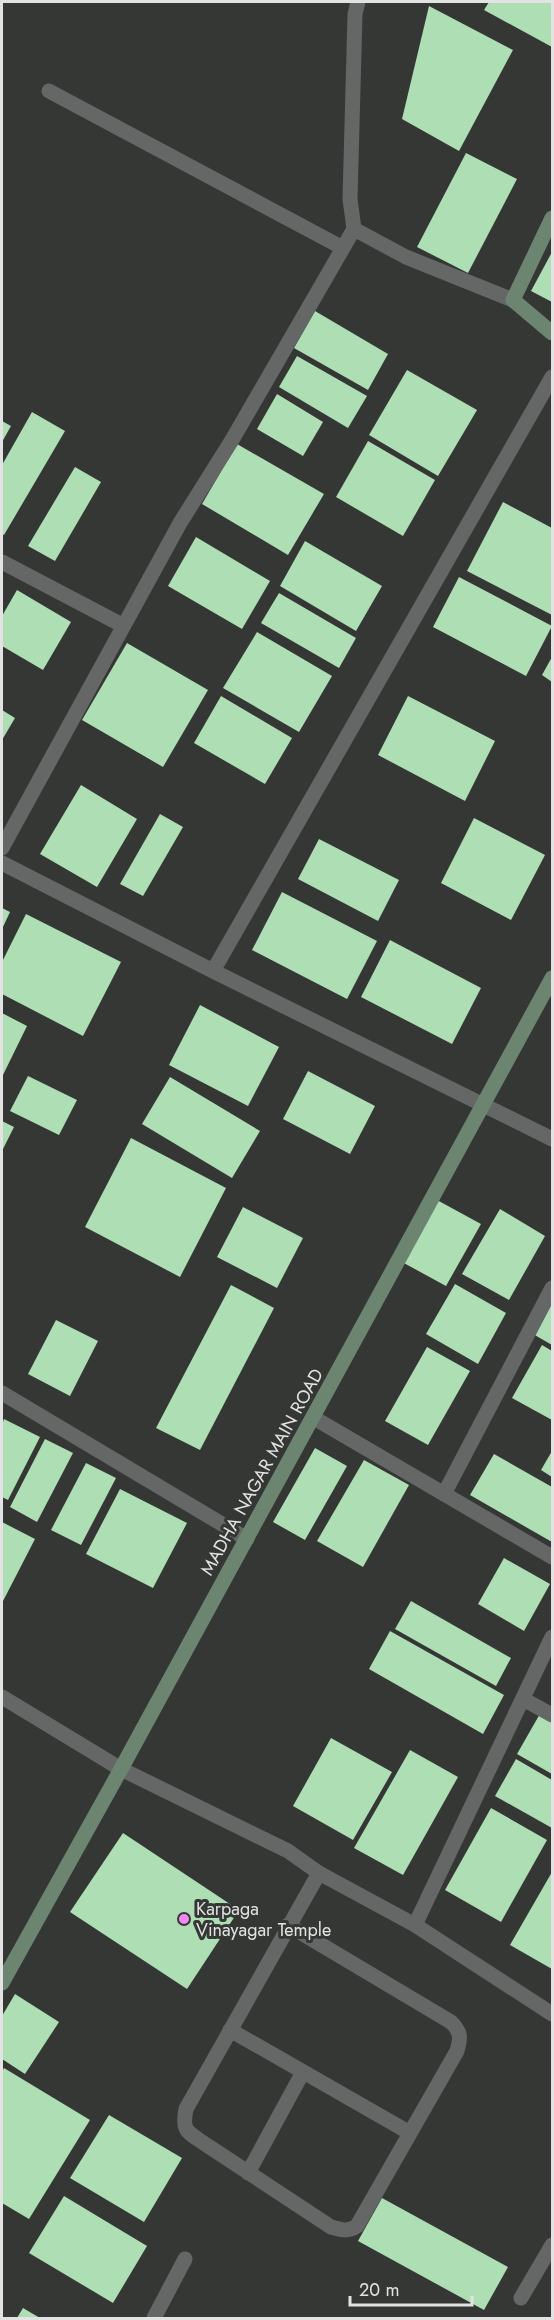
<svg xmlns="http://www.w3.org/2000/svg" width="554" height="2320" viewBox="0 0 554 2320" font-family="Jost,sans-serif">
<rect width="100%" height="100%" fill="#353735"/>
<path fill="#aedeb3" d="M 489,2 L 552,2 L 552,47 L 484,10 Z
M 429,6 L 513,50 L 459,151 L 402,119 Z
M 466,153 L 517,179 L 468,273 L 417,247 Z
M 552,252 L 552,302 L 531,291 Z
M 315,311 L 388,354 L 368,390 L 294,348 Z
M 297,356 L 367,396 L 348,428 L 279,387 Z
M 407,370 L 477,410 L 438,476 L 369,435 Z
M 277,394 L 323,422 L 303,456 L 257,429 Z
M 32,412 L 65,431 L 4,535 L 2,534 L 2,465 Z
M 2,421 L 11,426 L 2,442 Z
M 368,441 L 435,480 L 403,536 L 336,497 Z
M 237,444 L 324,494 L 288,555 L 202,504 Z
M 75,467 L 101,482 L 55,561 L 28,546 Z
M 503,502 L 552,528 L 552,615 L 467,571 Z
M 196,537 L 270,581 L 242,629 L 168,586 Z
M 305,541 L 382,586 L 356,631 L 280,586 Z
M 459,577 L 552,626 L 526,676 L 433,627 Z
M 17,590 L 71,622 L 43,670 L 2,646 L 2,616 Z
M 279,593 L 356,638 L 339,668 L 261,623 Z
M 257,632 L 332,676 L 299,732 L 223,688 Z
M 127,643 L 208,690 L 163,767 L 82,720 Z
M 552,657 L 552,682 L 542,675 Z
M 221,696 L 292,738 L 265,784 L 194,743 Z
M 408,696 L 495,741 L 465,801 L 378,755 Z
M 2,710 L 15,718 L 2,740 Z
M 81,785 L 137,819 L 97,887 L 40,854 Z
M 160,814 L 183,827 L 143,896 L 120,884 Z
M 474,818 L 545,855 L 511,920 L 441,883 Z
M 319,839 L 399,880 L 378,921 L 298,879 Z
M 282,892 L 377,941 L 347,999 L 252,950 Z
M 2,908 L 10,912 L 2,929 Z
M 26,914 L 121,962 L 83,1036 L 2,994 L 2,962 Z
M 390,940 L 481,988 L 452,1044 L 361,997 Z
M 200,1005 L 279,1047 L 248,1106 L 169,1065 Z
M 2,1013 L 27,1026 L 2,1077 Z
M 308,1071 L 375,1106 L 350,1154 L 283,1119 Z
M 28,1076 L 77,1100 L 59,1135 L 10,1111 Z
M 170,1077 L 260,1131 L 232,1178 L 142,1124 Z
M 2,1121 L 14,1127 L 2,1151 Z
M 131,1138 L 226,1188 L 180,1277 L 85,1227 Z
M 437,1200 L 481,1224 L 446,1286 L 402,1262 Z
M 243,1207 L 303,1238 L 277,1288 L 217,1257 Z
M 500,1209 L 545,1236 L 509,1300 L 462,1274 Z
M 455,1284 L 506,1313 L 478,1364 L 426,1334 Z
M 231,1285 L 274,1308 L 200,1450 L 156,1428 Z
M 552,1300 L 552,1345 L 533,1334 Z
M 56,1320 L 98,1341 L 70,1396 L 28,1374 Z
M 542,1345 L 552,1351 L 552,1420 L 512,1398 Z
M 427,1347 L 470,1371 L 428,1445 L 385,1421 Z
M 4,1419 L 40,1437 L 8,1500 L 2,1497 L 2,1425 Z
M 45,1439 L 73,1453 L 37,1522 L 10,1507 Z
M 315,1448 L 347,1466 L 305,1540 L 273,1522 Z
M 552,1451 L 552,1477 L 541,1470 Z
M 494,1454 L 552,1487 L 552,1542 L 470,1495 Z
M 364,1460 L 409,1485 L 363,1567 L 317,1541 Z
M 86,1463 L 116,1478 L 81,1545 L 51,1530 Z
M 120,1489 L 187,1523 L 153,1588 L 86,1554 Z
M 2,1522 L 35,1539 L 2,1603 Z
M 504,1558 L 550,1584 L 524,1631 L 478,1604 Z
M 411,1601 L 511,1658 L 496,1686 L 395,1629 Z
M 390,1631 L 504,1695 L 483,1734 L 369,1669 Z
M 541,1712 L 552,1719 L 552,1774 L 517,1754 Z
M 331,1738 L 392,1772 L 353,1840 L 293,1806 Z
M 410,1750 L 458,1777 L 403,1875 L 354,1848 Z
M 516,1759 L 552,1780 L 552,1828 L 495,1796 Z
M 491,1808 L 547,1840 L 501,1922 L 445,1890 Z
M 123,1833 L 239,1910 L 187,1989 L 70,1912 Z
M 552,1872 L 552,1969 L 510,1945 Z
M 15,1994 L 59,2022 L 25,2074 L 2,2059 L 2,2016 Z
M 4,2068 L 90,2120 L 29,2219 L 2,2203 L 2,2072 Z
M 109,2115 L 182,2158 L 144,2222 L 70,2178 Z
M 64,2196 L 147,2246 L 113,2303 L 29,2253 Z
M 382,2198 L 508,2267 L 484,2310 L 358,2241 Z
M 23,2308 L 40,2318 L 17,2318 Z"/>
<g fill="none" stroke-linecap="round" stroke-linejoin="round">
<path stroke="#646765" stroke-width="15" d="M 288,1925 L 451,2022 C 461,2032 461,2037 457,2051 L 357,2226 C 348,2232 341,2230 331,2227 L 202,2142 C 186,2131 182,2130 186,2109 L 319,1873
M 230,2030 L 410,2133
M 248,2173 L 303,2072
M 521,2298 L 552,2245"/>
<path stroke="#646765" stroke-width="15" d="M 358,2 L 355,14 L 350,199 L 354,229 L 406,257 L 513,300
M 49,91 L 343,248
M 2,562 L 122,625
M 2,848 L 180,523 L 232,440 L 354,229
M 2,863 L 213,971 L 552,1139
M 213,971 L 552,377
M 2,1393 L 247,1539
M 314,1418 L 552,1557
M 444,1494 L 552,1288
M 2,1697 L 121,1769 L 288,1851 L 319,1873 L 415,1925 L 552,2014
M 523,1699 L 552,1715
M 415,1925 L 552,1637
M 154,2318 L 185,2259"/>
<path stroke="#6c8570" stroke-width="15" d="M 552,218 L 513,300 L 552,333
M 2,1983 L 121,1769 L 552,978"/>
</g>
<circle fill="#f38af2" stroke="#353735" stroke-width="2" cx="184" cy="1919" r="6"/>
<g text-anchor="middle" stroke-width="6" stroke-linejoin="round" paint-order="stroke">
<g font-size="18" fill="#e2e3e2" stroke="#353735">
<text transform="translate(262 1472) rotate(-61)" y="6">MADHA NAGAR MAIN ROAD</text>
</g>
<g font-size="18" fill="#e2e3e2" stroke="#353735" text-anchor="start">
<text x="196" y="1915">Karpaga<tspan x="196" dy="21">Vinayagar Temple</tspan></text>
</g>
</g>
<rect width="554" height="2320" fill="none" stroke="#e2e3e2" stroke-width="6"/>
<path d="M350 2296v9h122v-9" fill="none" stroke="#e2e3e2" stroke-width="3"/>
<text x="359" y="2296" font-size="18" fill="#e2e3e2" stroke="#353735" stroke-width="4.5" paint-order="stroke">20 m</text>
</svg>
